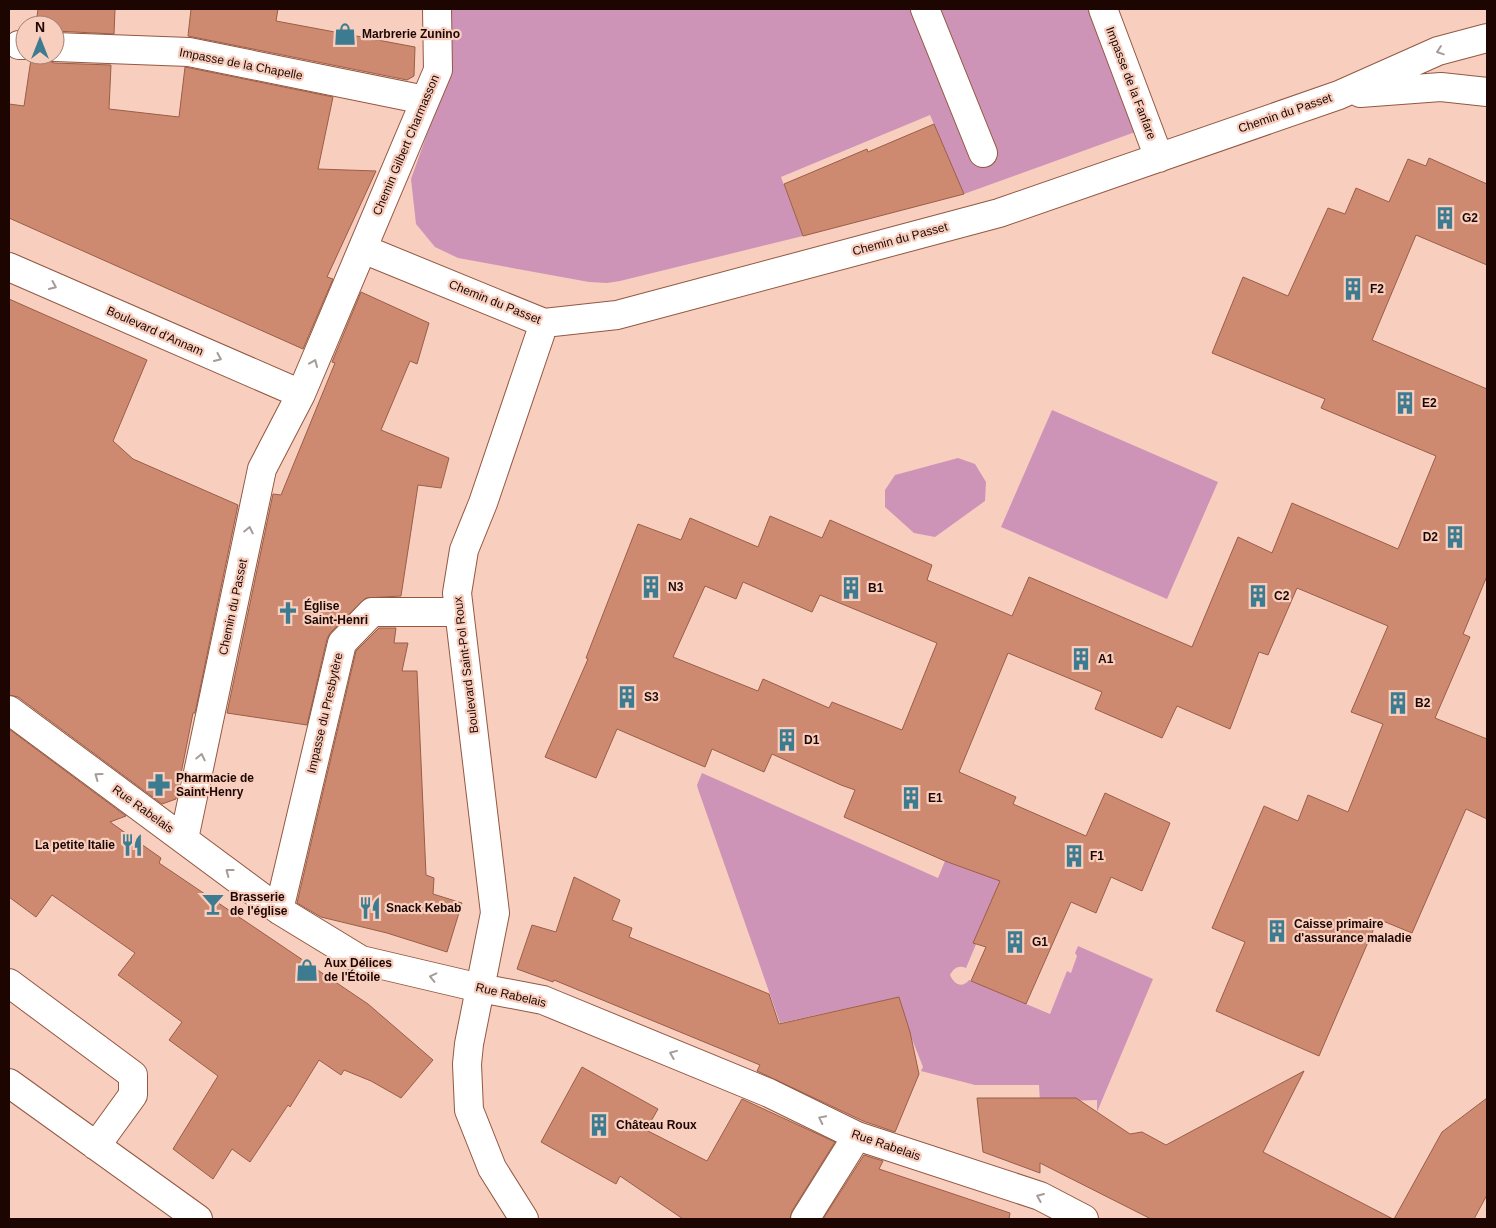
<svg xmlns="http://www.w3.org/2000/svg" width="1496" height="1228" viewBox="0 0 1496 1228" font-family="Arial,sans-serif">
<rect width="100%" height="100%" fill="#f8cebe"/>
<path fill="#ce94b8" d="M 449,9 L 1092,9 L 1138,131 L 964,194 L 930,115 L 781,177 L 803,236 L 620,281 L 607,283 L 589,282 L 458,258 L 435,247 L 416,224 L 411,179 L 452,64 Z
M 1052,410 L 1218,482 L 1167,599 L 1001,527 Z
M 958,458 L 975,464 L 986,482 L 985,501 L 935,537 L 914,533 L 885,507 L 885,490 L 895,475 Z
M 702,773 L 938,878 L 945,861 L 963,867 L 968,857 L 1017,878 L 977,942 L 966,968 C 958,965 954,968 950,975 C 954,984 962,989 969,980 L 1050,1014 L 1067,971 L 1071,973 L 1077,956 L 1075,953 L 1078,946 L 1153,979 L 1097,1112 L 1097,1100 L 1040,1102 L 1039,1085 L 975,1085 L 921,1071 L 923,1067 L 912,1039 L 899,997 L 780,1023 L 698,789 L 697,785 Z"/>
<path fill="#ce8a70" stroke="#9a5e47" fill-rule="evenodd" d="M 38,9 L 115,9 L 114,34 L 55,31 L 55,25 L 36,25 Z
M 191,9 L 278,9 L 276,21 L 415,47 L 414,76 L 407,80 L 188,36 Z
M 36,55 L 42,55 L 47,60 L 54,63 L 111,65 L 109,109 L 179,117 L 185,67 L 333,97 L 318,169 L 376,171 L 327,277 L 333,279 L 303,349 L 9,218 L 9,104 L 24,106 L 31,59 Z
M 934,124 L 964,194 L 803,236 L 784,184 L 867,149 L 868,152 Z
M 1429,158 L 1487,184 L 1487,265 L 1416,235 L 1372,340 L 1487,389 L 1487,576 L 1463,634 L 1470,637 L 1435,718 L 1487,739 L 1487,819 L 1466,809 L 1412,933 L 1378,919 L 1319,1056 L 1216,1011 L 1245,942 L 1212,928 L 1264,806 L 1298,821 L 1308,795 L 1348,812 L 1383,724 L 1351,712 L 1388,626 L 1297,588 L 1268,655 L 1259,652 L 1230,729 L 1177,706 L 1162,738 L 1095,709 L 1102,692 L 1008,653 L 959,772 L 1016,797 L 1013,804 L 1086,836 L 1105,793 L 1170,823 L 1142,891 L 1111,877 L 1096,913 L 1071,902 L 1026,1004 L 971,981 L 986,947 L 973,943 L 1000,881 L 945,861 L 844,817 L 855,790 L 841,785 L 772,754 L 764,772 L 712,749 L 705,767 L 617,729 L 596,778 L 545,757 L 588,659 L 586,658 L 638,524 L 681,540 L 690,518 L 758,547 L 770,516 L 822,538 L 830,520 L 932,565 L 927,580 L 1012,616 L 1029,577 L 1192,647 L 1238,537 L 1272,553 L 1292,503 L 1398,549 L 1436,456 L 1321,408 L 1325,399 L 1212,353 L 1243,277 L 1288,296 L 1328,208 L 1345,214 L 1356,188 L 1389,202 L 1408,159 L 1426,166 ZM 743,582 L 812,612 L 820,595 L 937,643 L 902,730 L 832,702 L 829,708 L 763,679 L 758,691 L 673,657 L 705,586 L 736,599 Z
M 361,292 L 429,323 L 417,364 L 410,361 L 381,430 L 449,458 L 441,488 L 418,485 L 401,596 L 366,598 L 330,633 L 327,639 L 307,725 L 227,713 L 273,494 L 281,495 L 335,363 L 332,362 Z
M 9,299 L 147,360 L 113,441 L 133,459 L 238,505 L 195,713 L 193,713 L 176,799 L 162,804 L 18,697 L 9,695 Z
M 379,628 L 396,628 L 394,643 L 408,643 L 402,671 L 417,671 L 426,875 L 434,878 L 433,894 L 462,903 L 447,952 L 387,933 L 321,917 L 297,903 L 356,651 Z
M 9,729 L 126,816 L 110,822 L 161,858 L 159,863 L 368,1004 L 433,1060 L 401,1098 L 371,1081 L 344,1070 L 341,1075 L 319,1060 L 290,1107 L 288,1105 L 250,1162 L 232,1149 L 213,1179 L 173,1149 L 218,1076 L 169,1040 L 182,1022 L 118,975 L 135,953 L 52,895 L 36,917 L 9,897 Z
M 574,877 L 620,900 L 612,920 L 632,928 L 629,937 L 769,994 L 779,1024 L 899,997 L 910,1032 L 919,1074 L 895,1132 L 863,1121 L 757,1071 L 760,1065 L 554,980 L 553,982 L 517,969 L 532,925 L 556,932 Z
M 582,1067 L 658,1109 L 646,1130 L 707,1161 L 742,1099 L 835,1142 L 792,1211 L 790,1219 L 683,1219 L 620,1176 L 616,1184 L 541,1142 Z
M 1304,1071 L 1263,1152 L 1393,1219 L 1151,1219 L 1040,1163 L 1040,1173 L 983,1152 L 977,1098 L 1076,1098 L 1130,1134 L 1142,1132 L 1166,1145 Z
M 1487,1098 L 1487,1195 L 1474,1219 L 1394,1219 L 1442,1132 Z
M 864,1155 L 883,1161 L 879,1169 L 1010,1213 L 1009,1219 L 823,1219 Z"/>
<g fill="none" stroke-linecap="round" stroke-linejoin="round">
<defs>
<path id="minor" d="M 925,9 L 983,153
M 1103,9 L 1159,158
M 19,45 L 25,45
M 55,47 L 189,52 L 425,100
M 1360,93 L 1441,87 L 1487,92
M 363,249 L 544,323 L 617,315 L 999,213 L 1339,95 L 1438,51 L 1487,38
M 9,267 L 301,394
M 9,710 L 279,910 L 361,960 L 480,988 L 543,1000 L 769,1093 L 857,1136 L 1040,1196 L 1084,1219
M 184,839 L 262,469 L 301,394 L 438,70 L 437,9
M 279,910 L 342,643 L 372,612 L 459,612
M 9,983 L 133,1075 L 133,1095 L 96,1146
M 9,1083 L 198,1219
M 524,1219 L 492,1168 L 469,1110 L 467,1064 L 469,1044 L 495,913 L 457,593 L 464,550 L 483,503 L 544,323
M 805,1219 L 857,1136"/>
</defs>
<use href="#minor" stroke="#935841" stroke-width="30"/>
<use href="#minor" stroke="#fff" stroke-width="28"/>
</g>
<defs><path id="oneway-chevron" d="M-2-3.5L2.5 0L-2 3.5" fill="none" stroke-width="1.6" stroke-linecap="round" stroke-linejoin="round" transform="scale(1.25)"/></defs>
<g stroke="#a59b99">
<use href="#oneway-chevron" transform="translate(1440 51) rotate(161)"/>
<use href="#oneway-chevron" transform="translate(53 286) rotate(24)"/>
<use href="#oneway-chevron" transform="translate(218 358) rotate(24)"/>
<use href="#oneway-chevron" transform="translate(314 363) rotate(-67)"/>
<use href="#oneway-chevron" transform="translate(249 530) rotate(-78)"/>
<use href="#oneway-chevron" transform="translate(201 757) rotate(-78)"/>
<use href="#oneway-chevron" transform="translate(98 776) rotate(-144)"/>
<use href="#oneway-chevron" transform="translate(229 872) rotate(-143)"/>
<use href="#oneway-chevron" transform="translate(433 977) rotate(-167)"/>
<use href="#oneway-chevron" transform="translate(673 1054) rotate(-158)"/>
<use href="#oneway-chevron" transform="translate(822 1119) rotate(-154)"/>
<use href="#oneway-chevron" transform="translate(1040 1197) rotate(-157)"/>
</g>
<defs>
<symbol id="shop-bare" viewBox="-9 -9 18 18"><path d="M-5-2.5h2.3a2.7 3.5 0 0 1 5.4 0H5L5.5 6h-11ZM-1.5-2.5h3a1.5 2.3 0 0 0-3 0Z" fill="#3d7c90" stroke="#f8cebe" stroke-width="2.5" paint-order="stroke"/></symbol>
<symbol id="building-bare" viewBox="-9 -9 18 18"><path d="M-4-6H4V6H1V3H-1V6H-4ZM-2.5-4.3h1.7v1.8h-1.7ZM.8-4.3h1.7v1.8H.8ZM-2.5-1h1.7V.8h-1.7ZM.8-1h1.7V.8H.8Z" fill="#3d7c90" stroke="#f8cebe" stroke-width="2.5" paint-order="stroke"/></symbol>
<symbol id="church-bare" viewBox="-9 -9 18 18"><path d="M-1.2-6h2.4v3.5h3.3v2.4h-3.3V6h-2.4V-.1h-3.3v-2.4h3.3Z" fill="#3d7c90" stroke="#f8cebe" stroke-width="2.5" paint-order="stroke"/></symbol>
<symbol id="pharmacy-bare" viewBox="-9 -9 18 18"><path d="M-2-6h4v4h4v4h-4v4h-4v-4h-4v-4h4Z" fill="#3d7c90" stroke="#f8cebe" stroke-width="2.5" paint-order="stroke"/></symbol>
<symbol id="restaurant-bare" viewBox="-9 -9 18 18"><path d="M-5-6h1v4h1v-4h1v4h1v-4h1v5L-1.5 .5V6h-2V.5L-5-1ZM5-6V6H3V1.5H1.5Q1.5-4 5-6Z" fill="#3d7c90" stroke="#f8cebe" stroke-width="2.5" paint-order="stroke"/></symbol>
<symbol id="bar-bare" viewBox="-9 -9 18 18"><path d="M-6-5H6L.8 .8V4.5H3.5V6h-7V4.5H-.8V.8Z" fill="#3d7c90" stroke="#f8cebe" stroke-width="2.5" paint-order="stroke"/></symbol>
</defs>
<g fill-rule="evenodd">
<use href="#shop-bare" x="329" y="18" width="32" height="32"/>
<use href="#building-bare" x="1429" y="202" width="32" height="32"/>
<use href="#building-bare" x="1337" y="273" width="32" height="32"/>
<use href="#building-bare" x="1389" y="387" width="32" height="32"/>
<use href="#building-bare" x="1439" y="521" width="32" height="32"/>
<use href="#building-bare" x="635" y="571" width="32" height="32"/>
<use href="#building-bare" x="835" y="572" width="32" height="32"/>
<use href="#building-bare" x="1242" y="580" width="32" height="32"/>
<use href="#church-bare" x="272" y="597" width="32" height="32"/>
<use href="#building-bare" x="1065" y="643" width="32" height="32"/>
<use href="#building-bare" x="611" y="681" width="32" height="32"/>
<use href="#building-bare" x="1382" y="687" width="32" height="32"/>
<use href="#building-bare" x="771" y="724" width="32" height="32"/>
<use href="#pharmacy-bare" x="143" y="769" width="32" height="32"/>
<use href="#building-bare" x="895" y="782" width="32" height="32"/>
<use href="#restaurant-bare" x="116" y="829" width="32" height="32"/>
<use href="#building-bare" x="1058" y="840" width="32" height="32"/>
<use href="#bar-bare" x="197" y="888" width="32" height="32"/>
<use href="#restaurant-bare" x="354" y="892" width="32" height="32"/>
<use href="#building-bare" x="1261" y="915" width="32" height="32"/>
<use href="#building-bare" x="999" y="926" width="32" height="32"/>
<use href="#shop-bare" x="291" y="954" width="32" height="32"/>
<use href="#building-bare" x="583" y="1109" width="32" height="32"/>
</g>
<g text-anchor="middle" stroke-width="4.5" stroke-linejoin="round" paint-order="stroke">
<g font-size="12" font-weight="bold" fill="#1d0601" stroke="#f8cebe" text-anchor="start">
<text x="362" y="38">Marbrerie Zunino</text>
<text x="1462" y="222">G2</text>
<text x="1370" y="293">F2</text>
<text x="1422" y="407">E2</text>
<text x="1438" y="541" text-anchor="end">D2</text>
<text x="668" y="591">N3</text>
<text x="868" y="592">B1</text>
<text x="1274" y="600">C2</text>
<text x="304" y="610">Église<tspan x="304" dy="14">Saint-Henri</tspan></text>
<text x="1098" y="663">A1</text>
<text x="644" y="701">S3</text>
<text x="1415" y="707">B2</text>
<text x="804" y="744">D1</text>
<text x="176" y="782">Pharmacie de<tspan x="176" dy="14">Saint-Henry</tspan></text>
<text x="928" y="802">E1</text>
<text x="115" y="849" text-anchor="end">La petite Italie</text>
<text x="1090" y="860">F1</text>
<text x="230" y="901">Brasserie<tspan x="230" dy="14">de l'église</tspan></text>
<text x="386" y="912">Snack Kebab</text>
<text x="1294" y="928">Caisse primaire<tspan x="1294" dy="14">d'assurance maladie</tspan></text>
<text x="1032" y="946">G1</text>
<text x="324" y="967">Aux Délices<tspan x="324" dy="14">de l'Étoile</tspan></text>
<text x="616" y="1129">Château Roux</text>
</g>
<g font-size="12" fill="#1d0601" stroke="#f8cebe">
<text transform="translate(241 64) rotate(11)" y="4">Impasse de la Chapelle</text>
<text transform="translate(1131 83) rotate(69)" y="4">Impasse de la Fanfare</text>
<text transform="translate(1285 113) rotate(-19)" y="4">Chemin du Passet</text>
<text transform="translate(406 145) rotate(-67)" y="4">Chemin Gilbert Charmasson</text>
<text transform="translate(900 239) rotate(-15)" y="4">Chemin du Passet</text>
<text transform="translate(495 302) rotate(22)" y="4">Chemin du Passet</text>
<text transform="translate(155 331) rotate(24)" y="4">Boulevard d'Annam</text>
<text transform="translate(233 607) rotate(-78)" y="4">Chemin du Passet</text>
<text transform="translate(466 665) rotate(-97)" y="4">Boulevard Saint-Pol Roux</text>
<text transform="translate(325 713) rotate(-77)" y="4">Impasse du Presbytère</text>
<text transform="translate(143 809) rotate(36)" y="4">Rue Rabelais</text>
<text transform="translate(511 995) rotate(13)" y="4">Rue Rabelais</text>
<text transform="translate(886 1145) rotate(19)" y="4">Rue Rabelais</text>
</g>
</g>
<rect width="1496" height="1228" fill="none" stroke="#1d0601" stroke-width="20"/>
<g transform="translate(40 40)"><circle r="24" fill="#f8cebe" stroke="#a07e72"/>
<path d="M0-4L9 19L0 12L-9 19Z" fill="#3d7c90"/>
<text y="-8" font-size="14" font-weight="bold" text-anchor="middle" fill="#1d0601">N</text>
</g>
</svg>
